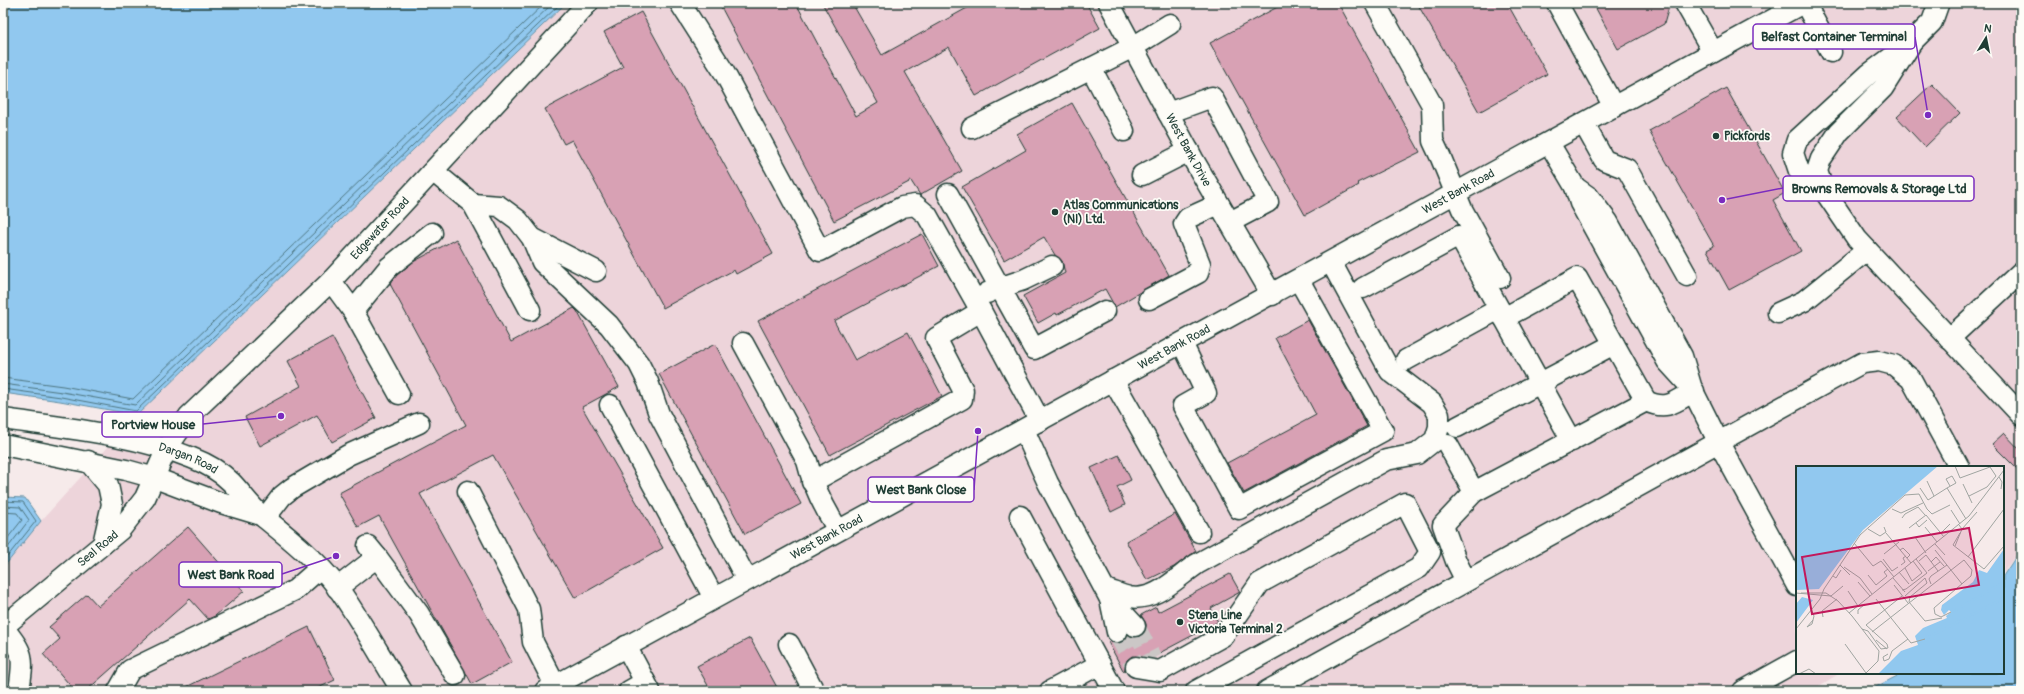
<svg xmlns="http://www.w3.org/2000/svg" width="2024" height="694" viewBox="0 0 2024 694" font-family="Pangolin,sans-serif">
<rect width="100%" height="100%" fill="#f6eaea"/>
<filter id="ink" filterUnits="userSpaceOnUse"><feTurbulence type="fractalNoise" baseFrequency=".025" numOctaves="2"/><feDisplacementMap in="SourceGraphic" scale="8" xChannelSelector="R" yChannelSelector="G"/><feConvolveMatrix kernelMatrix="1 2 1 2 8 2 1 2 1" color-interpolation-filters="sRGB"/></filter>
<g filter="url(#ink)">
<path fill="#edd4da" d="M 566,3 L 2021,3 L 2021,549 L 2003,572 L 2003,467 L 1797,467 L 1797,673 L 1840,673 L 1811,691 L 3,691 L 3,568 L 41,521 L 137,415 Z"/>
<path fill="#91c8ef" stroke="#6390a4" d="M 3,3 L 566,3 L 137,415 L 60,401 L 3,393 Z
M 3,497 L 25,498 L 41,521 L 3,568 Z
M 2021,549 L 2021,691 L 1868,691 L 1903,673 L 2003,673 L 2003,576 Z"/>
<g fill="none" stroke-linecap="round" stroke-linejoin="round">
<path stroke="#4d757f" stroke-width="1" d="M 3,378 L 63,386 L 133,399 L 545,3
M 3,384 L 62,392 L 135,405 L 553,3
M 3,389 L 61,397 L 136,411 L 561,3
M 3,501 L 23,502 L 36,521 L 3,562
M 3,506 L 20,507 L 29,520 L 3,554
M 3,512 L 17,513 L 22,520 L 3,544"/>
</g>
<path fill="#d8a1b4" stroke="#1f3d34" d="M 719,3 L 796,3 L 856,116 L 878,103 L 822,3 L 852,3 L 882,55 L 976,3 L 1086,3 L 1100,28 L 976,96 L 949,47 L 905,72 L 962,171 L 920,195 L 911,181 L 834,221 Z
M 1285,3 L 1338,3 L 1420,152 L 1357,183 L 1359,185 L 1305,215 L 1210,43 Z
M 1417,3 L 1507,3 L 1547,74 L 1479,112 Z
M 1593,3 L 1670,3 L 1664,24 L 1618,49 Z
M 641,12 L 773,254 L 736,274 L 734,270 L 663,308 L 572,140 L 564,144 L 545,109 L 623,67 L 604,32 Z
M 1932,84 L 1960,113 L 1925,147 L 1897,117 Z
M 1726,88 L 1785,193 L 1773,200 L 1801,251 L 1729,290 L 1707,250 L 1714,246 L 1649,131 Z
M 1072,103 L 1169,275 L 1115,307 L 1105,289 L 1057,315 L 1056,313 L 1038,323 L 1023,296 L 1065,273 L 1062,261 L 1055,255 L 1044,237 L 1004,260 L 962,187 L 1026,150 L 1017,134 Z
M 922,234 L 939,266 L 834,321 L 855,360 L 908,332 L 942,396 L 830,455 L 758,321 Z
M 456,239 L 511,342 L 574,308 L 577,311 L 619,387 L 582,407 L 663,548 L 575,598 L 493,455 L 420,494 L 512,662 L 472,684 L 379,516 L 358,527 L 339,493 L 466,425 L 390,284 L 397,275 L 413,262 Z
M 1308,320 L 1367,426 L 1244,493 L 1227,463 L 1316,415 L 1275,338 Z
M 332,337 L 376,418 L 332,442 L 317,415 L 260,446 L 245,417 L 301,386 L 288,361 Z
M 715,344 L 801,504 L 745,534 L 659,374 Z
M 2004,433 L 2021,451 L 2021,473 L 1992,444 Z
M 1119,455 L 1131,480 L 1117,487 L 1125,505 L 1111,512 L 1091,468 Z
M 1175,514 L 1196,551 L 1174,567 L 1147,580 L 1126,541 Z
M 188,527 L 244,591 L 215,616 L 208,619 L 190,599 L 86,691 L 75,691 L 43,654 L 60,639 L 49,627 L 87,594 L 98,606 Z
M 1230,574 L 1240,592 L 1211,608 L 1218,622 L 1150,658 L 1132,656 L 1127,660 L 1124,672 L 1108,642 L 1110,641 L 1120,643 L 1125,640 L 1128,635 L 1137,637 L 1142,635 L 1146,630 L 1146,624 L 1141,615 L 1156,607 L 1158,612 Z
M 309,627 L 335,680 L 312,691 L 178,691 Z
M 750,638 L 779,691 L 711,691 L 697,666 Z"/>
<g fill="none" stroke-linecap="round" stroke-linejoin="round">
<path stroke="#cbc7c6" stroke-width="20" stroke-dasharray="20 10" stroke-linecap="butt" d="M 1135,626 L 1152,659
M 1117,632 L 1136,667"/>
<defs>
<g id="minor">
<path d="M 680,3 L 724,72 L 820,251 L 902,207 L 915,205 L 927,215 L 981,311 L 1040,421"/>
<path id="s1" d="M 1109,3 L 1193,159 L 1272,295"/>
<path d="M 1375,3 L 1432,105 L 1433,141 L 1441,158 L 1462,209 L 1500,278"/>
<path d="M 1557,3 L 1614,107"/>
<path d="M 1685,3 L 1713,52"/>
<path d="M 1805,3 L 1831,52"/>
<path d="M 1912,42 L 1883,88 L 1839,132 L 1821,159 L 1817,171 L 1823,189 L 1857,239 L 2021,415"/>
<path d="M 1091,68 L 1124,131"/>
<path d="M 1168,113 L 1212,97 L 1268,202 L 1230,222"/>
<path d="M 1584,124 L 1604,160 L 1627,169 L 1687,276"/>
<path d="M 972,128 L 1133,47 L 1170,24"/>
<path d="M 1549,143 L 1575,187 L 1580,203 L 1667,361 L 1688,384"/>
<path d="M 434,172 L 473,204 L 530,310"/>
<path d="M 1142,175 L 1189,151"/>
<path d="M 1575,187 L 1589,197 L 1608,222 L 1682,356 L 1692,389 L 1719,443 L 1797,586"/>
<path d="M 1823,189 L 1799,171 L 1793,153 L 1797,140 L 1869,74 L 1912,42 L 1932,22 L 1938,5 L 1937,3"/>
<path d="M 948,194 L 1034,349 L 1105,311"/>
<path d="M 473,204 L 499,206 L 518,220 L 532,238 L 542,262 L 609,325 L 639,364 L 648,382 L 659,414 L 747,580"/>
<path d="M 532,238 L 596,271"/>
<path d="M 331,281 L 353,311 L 389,267 L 432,233"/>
<path d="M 1363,288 L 1459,236 L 1572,441"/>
<path d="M 987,293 L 999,288 L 1023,280 L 1052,266"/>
<path d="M 1149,299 L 1198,273 L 1200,264 L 1184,224 L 1188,218 L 1219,204"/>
<path d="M 353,311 L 399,394"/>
<path d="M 1778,313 L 1804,301 L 1867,250"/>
<path d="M 1504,318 L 1577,278 L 1646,401"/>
<path d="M 1949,339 L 2021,272"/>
<path d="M 743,343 L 807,461 C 813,486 824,508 838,530"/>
<path d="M 1182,343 L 1206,393 L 1183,406 L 1239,509 L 1383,431 L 1299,280"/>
<path d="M 1406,360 L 1499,309"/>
<path d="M 1113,380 L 1199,532"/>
<path d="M 610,405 L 714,598"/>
<path id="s2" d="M 3,419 C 66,428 133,434 192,458 C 205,463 221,472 231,482 C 241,492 250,506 261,515 C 288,537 317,560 338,588 C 361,621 381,657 402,691"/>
<path d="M 1457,427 L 1614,344"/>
<path d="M 1024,430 L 1048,483 L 1110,599 L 1135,626"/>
<path d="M 3,445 L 126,470 L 155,478 L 221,503 L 261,515"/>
<path d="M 1448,445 L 1474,492"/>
<path d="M 88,461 L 108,485 L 112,504 L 103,544"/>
<path d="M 812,482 L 962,399 L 963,390 L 936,338 L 981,311"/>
<path d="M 468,491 L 529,609 L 533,642 L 555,685"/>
<path d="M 1020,516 L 1114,691"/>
<path d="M 265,518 L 282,496 L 292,488 L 348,455 L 419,423"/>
<path d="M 377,557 L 419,614 L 455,675"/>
<path d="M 1466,581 L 1456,561 L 1443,525 L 1474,492 L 1646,401 C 1667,411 1675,402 1694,391"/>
<path d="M 337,588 L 377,557 L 368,546"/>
<path d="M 1105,589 C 1112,591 1121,595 1129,597 C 1156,602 1177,577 1197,564 L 1386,460 L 1417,454 L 1435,440 L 1439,427 L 1439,415 L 1432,403 L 1390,371 L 1331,262"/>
<path d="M 1110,599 L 1117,632"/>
<path id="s3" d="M 3,627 L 120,530 L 145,498 L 167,448 L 189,416 L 331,281 L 588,3"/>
<path d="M 3,627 C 25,655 24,656 19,691"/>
<path d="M 789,644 L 814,691"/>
<path d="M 626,646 L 650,691"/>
<path d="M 1136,667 L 1160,671 L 1223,636 L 1260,583 L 1405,503 L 1430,552 L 1419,568 L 1196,691"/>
<path d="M 118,691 L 130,670 L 295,590 L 320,568"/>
<path id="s4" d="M 545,691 L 1803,3"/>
<path d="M 629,691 L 645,682"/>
<path d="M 1050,691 L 1100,664"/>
<path d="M 1267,691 L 1862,363 L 1879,361 L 1894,365 L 1911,379 L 1959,467"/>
<path d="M 1743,691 L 1797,661"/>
</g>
</defs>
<use href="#minor" stroke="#1f3d34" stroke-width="23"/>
<use href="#minor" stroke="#fdfcf7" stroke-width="20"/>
</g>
</g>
<g fill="#1f3d34" stroke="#fdfcf7" stroke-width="1.5">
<circle cx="1716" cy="136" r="4"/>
<circle cx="1055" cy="212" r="4"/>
<circle cx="1180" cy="622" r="4"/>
</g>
<g text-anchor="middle" stroke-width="3.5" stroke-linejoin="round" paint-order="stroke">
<g font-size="12" font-weight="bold" fill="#1f3d34" stroke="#fdfcf7" text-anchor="start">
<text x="1724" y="140">Pickfords</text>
<text x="1063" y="209">Atlas Communications<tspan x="1063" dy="14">(NI) Ltd.</tspan></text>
<text x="1188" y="619">Stena Line<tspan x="1188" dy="14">Victoria Terminal 2</tspan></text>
</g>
<g font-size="12" fill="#1f3d34" stroke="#fdfcf7">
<text dy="4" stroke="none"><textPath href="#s1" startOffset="167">West Bank Drive</textPath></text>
<text dy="4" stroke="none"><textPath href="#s4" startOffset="1041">West Bank Road</textPath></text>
<text dy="4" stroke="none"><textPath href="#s3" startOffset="554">Edgewater Road</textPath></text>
<text dy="4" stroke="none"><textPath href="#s4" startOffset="717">West Bank Road</textPath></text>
<text dy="4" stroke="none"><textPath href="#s2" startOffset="190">Dargan Road</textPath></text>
<text dy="4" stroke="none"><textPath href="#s4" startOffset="321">West Bank Road</textPath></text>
<text dy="4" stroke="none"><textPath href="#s3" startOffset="123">Seal Road</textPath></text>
</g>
</g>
<g transform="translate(1796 466)">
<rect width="208" height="208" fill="#f6eaea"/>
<path d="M 0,0 L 142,0 L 67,64 L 23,123 L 0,124 ZM 208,83 L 208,208 L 82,208 L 105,185 L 122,179 L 119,170 L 127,162 L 151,152 L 150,150 L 155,146 L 153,144 L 148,149 L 145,144 L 146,139 L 177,116 L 183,104 L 191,107 ZM 6,131 L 17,134 L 0,157 L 0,138 Z" fill="#91c8ef"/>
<path fill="none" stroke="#91c8ef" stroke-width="2" d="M 156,146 L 208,116M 131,172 L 208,132"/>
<path fill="none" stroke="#a0a5a1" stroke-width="1" d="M 159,0 L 164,12 L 194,1 L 200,10 L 191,21 L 173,30M 203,11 L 206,16 L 205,23M 131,15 L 138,30M 167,18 L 176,37M 124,22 L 132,34 L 151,22 L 170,53M 151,22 L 160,17 L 156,10 L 150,13 L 154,20M 96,43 L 105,47 L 127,37M 155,44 L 164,58M 106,52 L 109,48 L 122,41 L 129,49M 120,57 L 123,61 L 131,54M 129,61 L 141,76M 113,62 L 130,49 L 148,71M 72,63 L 84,70 L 90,66 L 88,61M 166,63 L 181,46M 90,67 L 115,97M 145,67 L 154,58M 164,67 L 157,79 L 188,103 L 208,80M 119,71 L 130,87M 58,77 L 77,100 L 85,95 L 98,111M 139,78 L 149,89M 159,80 L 166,63 L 163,59M 104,84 L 107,82 L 114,89 L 111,92M 139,84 L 166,118M 88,88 L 103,76M 172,91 L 208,43M 87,93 L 96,105 L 102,101M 123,95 L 130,89 L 142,105M 135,96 L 140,91 L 148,100M 44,99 L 54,109M 105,99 L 109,96 L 107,92 L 110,90M 48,101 L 64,112 L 76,128M 109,102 L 116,115 L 126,107 L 117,95M 132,105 L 144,96M 103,106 L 113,118M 72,109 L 80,119M 37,110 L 40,112 L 45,104M 97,112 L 109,126M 62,116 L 74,130M 135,118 L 133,113 L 135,110 L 151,99M 80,119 L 91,110 L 88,106 L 92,103M 98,119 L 112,137M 106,124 L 110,123 L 131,107 L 120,93M 52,125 L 62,140M 0,127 L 35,130M 5,127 L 30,127 L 42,135 L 56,150 L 83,185 L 82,195 L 69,208M 35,130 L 47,120M 109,130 L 129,112 L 131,117 L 114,131 L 113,136 L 129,155 L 146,152M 80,133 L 115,177 L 129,173M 15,143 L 18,150 L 16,158 L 11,161 L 17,154M 53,147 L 173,50 L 208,4M 62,148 L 62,144 L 69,138M 27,151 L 26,145 L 41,133M 0,163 L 24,133 L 28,123 L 64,69 L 109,29 L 123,28 L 131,43 L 136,48 L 154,39M 66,163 L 72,165 L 85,183 L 92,182 L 91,178 L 70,159 L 106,130M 76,166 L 168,94 L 176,104 L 175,110 L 138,142 L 139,148 L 145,151 L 155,146M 80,174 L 91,183M 49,178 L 70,207M 92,188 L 87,191 L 88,195 L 93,193 L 96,185 L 112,173M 3,208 L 13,203 L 20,208"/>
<path fill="#c2185b" fill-opacity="0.15" stroke="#c2185b" stroke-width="2" d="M 173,62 L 183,119 L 16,148 L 6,91 Z"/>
<rect width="208" height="208" fill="none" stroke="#1f3d34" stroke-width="2"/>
</g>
<path fill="none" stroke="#7b2cbf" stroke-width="1.5" d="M1928 115L1915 37M1722 200L1783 188M281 416L203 424M978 431L974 490M336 556L282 574"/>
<g fill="#7b2cbf" stroke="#fdfcf7" stroke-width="1.5">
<circle cx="1928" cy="115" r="4"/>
<circle cx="1722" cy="200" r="4"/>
<circle cx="281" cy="416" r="4"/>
<circle cx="978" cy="431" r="4"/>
<circle cx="336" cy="556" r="4"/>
</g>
<g fill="#fdfcf7" stroke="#7b2cbf" stroke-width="1.5">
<rect x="1753" y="24" width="162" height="25" rx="4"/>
<rect x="1783" y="176" width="191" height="25" rx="4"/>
<rect x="102" y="412" width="101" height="25" rx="4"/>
<rect x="868" y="477" width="106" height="25" rx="4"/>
<rect x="179" y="562" width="103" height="25" rx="4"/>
</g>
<g font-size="13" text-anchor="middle" font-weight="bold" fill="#1f3d34">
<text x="1834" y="41">Belfast Container Terminal</text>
<text x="1879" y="193">Browns Removals &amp; Storage Ltd</text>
<text x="153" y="429">Portview House</text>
<text x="921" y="494">West Bank Close</text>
<text x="231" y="579">West Bank Road</text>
</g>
<rect width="2024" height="694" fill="none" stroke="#fdfcf7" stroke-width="16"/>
<rect x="8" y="8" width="2008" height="678" fill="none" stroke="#1f3d34" stroke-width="1.5" filter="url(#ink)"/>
<g transform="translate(1986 38) rotate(10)" stroke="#fdfcf7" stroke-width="3" paint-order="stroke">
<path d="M0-3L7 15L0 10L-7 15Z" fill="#1f3d34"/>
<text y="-6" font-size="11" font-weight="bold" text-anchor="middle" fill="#1f3d34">N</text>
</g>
</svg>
